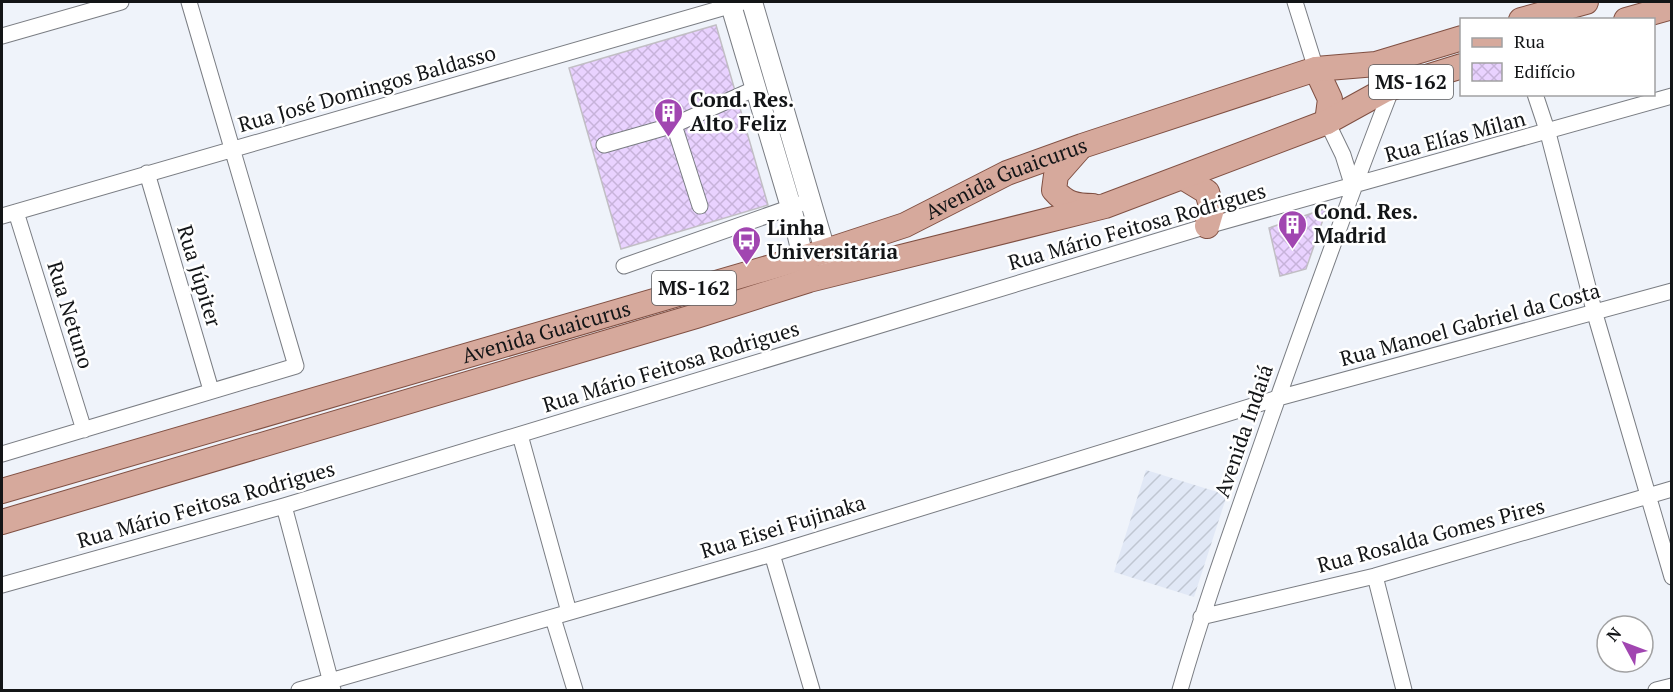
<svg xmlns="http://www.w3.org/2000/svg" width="1673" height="692" viewBox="0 0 1673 692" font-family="'PT Serif',serif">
<defs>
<pattern id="industrial-furrows" width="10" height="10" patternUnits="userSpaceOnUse" patternTransform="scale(1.5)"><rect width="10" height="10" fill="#e1e8f6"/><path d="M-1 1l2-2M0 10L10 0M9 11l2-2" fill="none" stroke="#c0c6d2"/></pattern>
<pattern id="building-cross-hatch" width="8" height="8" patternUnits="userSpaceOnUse" patternTransform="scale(1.5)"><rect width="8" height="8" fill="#e9d2ff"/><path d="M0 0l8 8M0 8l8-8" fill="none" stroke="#c7b3da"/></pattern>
</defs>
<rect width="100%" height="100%" fill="#eff3fa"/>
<path fill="url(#industrial-furrows)" d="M 1146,470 L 1227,495 L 1194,597 L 1114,572 Z"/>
<path fill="url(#building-cross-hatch)" stroke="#c1bec4" stroke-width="1.5" d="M 716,25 L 768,205 L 621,249 L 569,68 Z
M 1327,208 L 1306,269 L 1280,276 L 1269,228 Z"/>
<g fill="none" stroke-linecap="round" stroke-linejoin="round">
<defs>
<path id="minor" d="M 1295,2 L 1316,69
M 2,36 L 121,2
M 1535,94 L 1548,133 L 1595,314 L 1672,577
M 1327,122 L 1343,155 L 1353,187
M 674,125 L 700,206
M 604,145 L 674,125 L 754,89
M 147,173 L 211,390
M 16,212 L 84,430
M 2,216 L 743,2
M 624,266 L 800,204
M 520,435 L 569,612
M 2,454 L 296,366 L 189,2
M 284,506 L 333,690
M 772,554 L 812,690
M 1375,576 L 1404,690
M 2,585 L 284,506 L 1207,226 L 1672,96
M 1201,617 L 1375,576 L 1672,489
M 553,618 L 575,690
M 299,690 L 772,554 L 1278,398 L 1672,291
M 1180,690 C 1206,599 1239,510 1270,420 C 1310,308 1349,197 1392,88
M 1656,690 L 1672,686"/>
<path id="tertiary" d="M 730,2 L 791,207 L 806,270
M 752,2 L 829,264"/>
<g id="primary">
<path d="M 1521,20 L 1586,2"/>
<path d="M 1626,20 L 1672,7"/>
<path d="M 1316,69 L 1330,99 L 1327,122"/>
<path d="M 1078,150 L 1056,175 L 1054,190 C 1066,204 1076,206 1093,206"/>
<path d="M 1184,178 L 1207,192 L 1212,209 L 1207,226"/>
<path id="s1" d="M 2,491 L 826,251 L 905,225 L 1007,173 L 1082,146 L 1316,69 L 1376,64 L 1462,38"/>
<path d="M 2,522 L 696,316 L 809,280 L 1105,206 L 1327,122 L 1385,90 L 1462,66"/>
</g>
</defs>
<use href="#minor" stroke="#7a7d83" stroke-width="17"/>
<use href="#tertiary" stroke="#7a7d83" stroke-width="22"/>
<use href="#primary" stroke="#805043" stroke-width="26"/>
<use href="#minor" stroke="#fff" stroke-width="15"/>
<use href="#tertiary" stroke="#fff" stroke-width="20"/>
<use href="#primary" stroke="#d6a99c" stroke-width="24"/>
</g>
<defs>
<symbol id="building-pin" viewBox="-11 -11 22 30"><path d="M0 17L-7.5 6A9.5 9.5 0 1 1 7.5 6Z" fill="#a146b1" stroke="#fff"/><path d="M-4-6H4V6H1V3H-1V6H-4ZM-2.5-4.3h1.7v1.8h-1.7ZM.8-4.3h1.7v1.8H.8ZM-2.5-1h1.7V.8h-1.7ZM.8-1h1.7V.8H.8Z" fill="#fff"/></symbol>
<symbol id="bus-pin" viewBox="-11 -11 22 30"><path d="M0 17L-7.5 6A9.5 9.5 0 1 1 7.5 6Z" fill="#a146b1" stroke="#fff"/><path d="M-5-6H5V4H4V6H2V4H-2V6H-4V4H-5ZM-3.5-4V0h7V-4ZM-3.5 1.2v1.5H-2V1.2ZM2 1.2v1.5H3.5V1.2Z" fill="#fff"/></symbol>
</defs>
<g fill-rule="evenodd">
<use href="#building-pin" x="652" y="96" width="33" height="45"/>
<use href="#building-pin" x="1276" y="208" width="33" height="45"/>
<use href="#bus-pin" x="730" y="224" width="33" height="45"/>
</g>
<g text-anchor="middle" stroke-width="5" stroke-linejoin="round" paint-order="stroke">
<g fill="#fff" stroke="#5a5b5d" stroke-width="1.5">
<rect x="1369" y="65" width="84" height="34" rx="4.5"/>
<rect x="652" y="271" width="84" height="34" rx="4.5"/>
</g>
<g font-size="20" font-weight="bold" fill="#131517">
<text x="1411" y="89">MS-162</text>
<text x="694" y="295">MS-162</text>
</g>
<g font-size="21" fill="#131517" stroke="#fff">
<text transform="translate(367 89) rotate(-16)" y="7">Rua José Domingos Baldasso</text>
<text transform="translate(1455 137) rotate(-15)" y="7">Rua Elías Milan</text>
<text dy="7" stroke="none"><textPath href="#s1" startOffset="1053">Avenida Guaicurus</textPath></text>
<text transform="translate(1137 227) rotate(-16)" y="7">Rua Mário Feitosa Rodrigues</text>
<text transform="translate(199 276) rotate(73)" y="7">Rua Júpiter</text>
<text transform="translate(70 315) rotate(73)" y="7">Rua Netuno</text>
<text transform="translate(1470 325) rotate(-15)" y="7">Rua Manoel Gabriel da Costa</text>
<text dy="7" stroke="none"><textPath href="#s1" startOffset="567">Avenida Guaicurus</textPath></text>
<text transform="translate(671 367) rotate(-17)" y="7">Rua Mário Feitosa Rodrigues</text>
<text transform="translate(1244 431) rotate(-71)" y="7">Avenida Indaiá</text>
<text transform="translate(206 505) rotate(-16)" y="7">Rua Mário Feitosa Rodrigues</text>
<text transform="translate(783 527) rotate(-17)" y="7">Rua Eisei Fujinaka</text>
<text transform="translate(1431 536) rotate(-15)" y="7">Rua Rosalda Gomes Pires</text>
</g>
<g font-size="21" font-weight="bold" fill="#131517" stroke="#fff" text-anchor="start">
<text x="690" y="107">Cond. Res.<tspan x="690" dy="24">Alto Feliz</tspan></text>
<text x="1314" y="219">Cond. Res.<tspan x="1314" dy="24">Madrid</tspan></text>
<text x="767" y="235">Linha<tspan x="767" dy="24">Universitária</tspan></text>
</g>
</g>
<rect width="1673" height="692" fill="none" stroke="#131517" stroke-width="6"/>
<rect x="1460" y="18" width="195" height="78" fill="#ffffff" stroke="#a1a1a2" stroke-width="1.5"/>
<rect x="1472" y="38" width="30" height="9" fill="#d6a99c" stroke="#a1a1a2" stroke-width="1.5"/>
<text x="1514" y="48" font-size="18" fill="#131517">Rua</text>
<rect x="1472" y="63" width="30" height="18" fill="url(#building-cross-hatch)" stroke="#a1a1a2" stroke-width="1.5"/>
<text x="1514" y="78" font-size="18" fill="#131517">Edifício</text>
<g transform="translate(1625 644) rotate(311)"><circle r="28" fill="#ffffff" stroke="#a1a1a2" stroke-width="1.5"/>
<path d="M0-4.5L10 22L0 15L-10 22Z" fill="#a146b1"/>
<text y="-9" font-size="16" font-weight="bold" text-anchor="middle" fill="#131517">N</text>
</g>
</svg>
